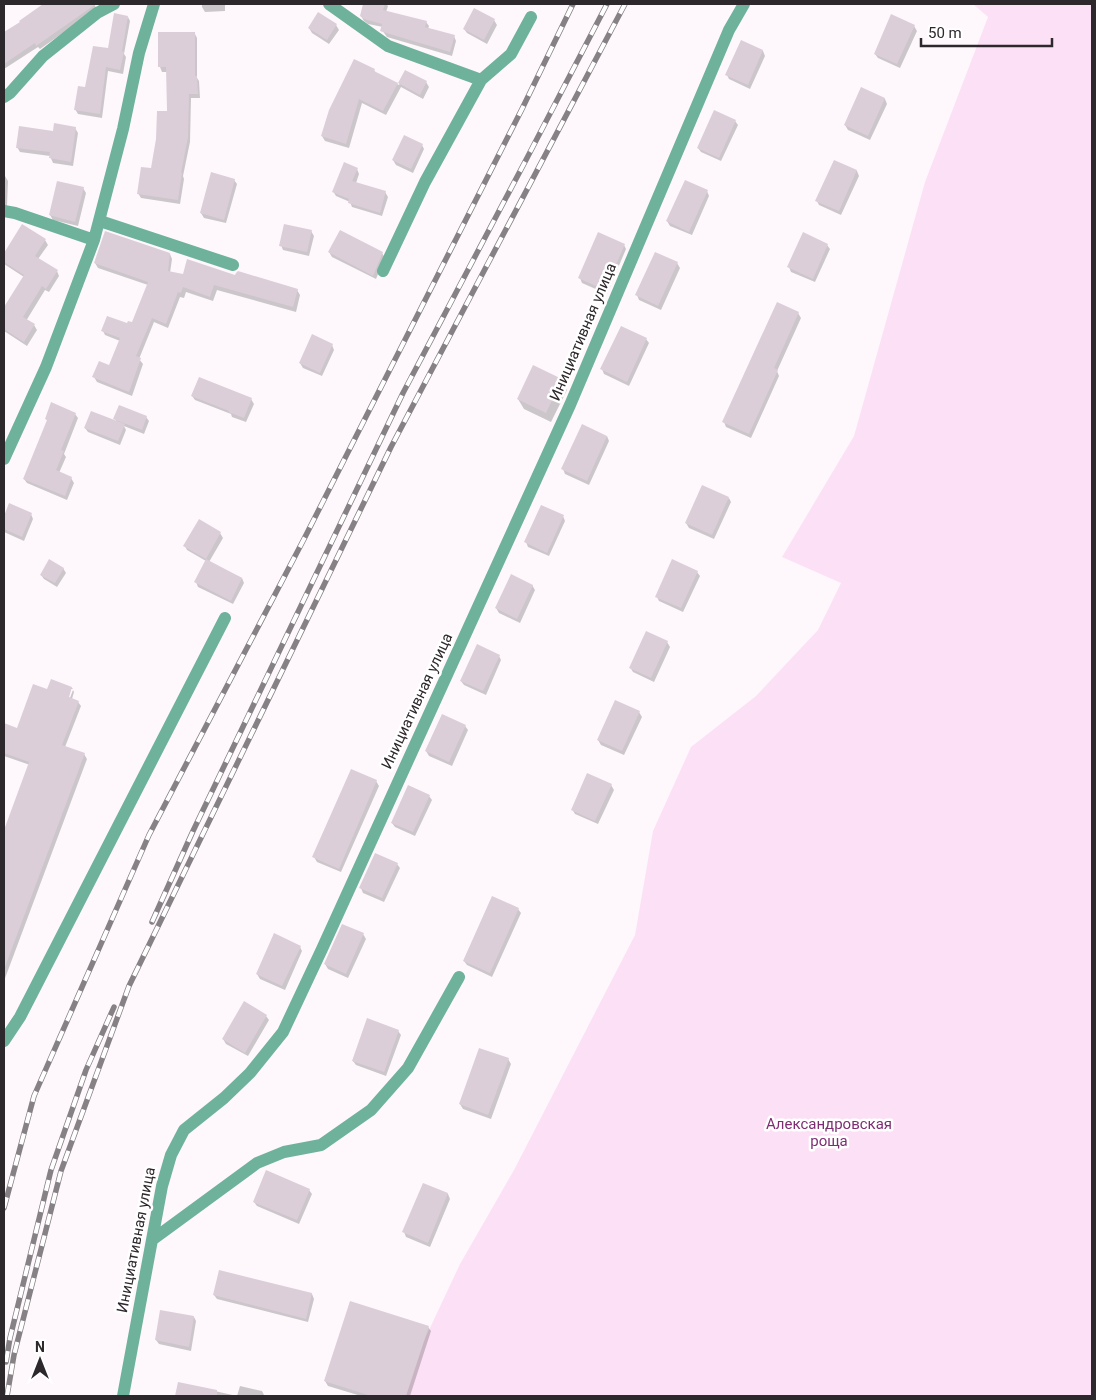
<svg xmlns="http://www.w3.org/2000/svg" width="1096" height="1400" viewBox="0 0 1096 1400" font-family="Roboto,sans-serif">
<rect width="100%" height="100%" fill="#fef8fc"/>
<path fill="#fce1f6" d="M 973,4 L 1092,4 L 1092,1396 L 398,1396 L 460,1264 L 514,1170 L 635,935 L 653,831 L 691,747 L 756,696 L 818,630 L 841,583 L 782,557 L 854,436 L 925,182 L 988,17 Z"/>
<path fill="#0003" d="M 46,4 L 48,4 L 52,9 L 59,4 L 94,4 L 97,9 L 40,49 L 38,47 L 4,69 L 4,34 L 21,22 L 21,21 Z
M 202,4 L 225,4 L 225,11 L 205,12 L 202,7 Z
M 365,4 L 386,4 L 388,6 L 386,12 L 426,22 L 429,26 L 428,29 L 454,36 L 456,41 L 452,56 L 387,37 L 382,30 L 383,27 L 368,24 L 364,21 L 361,16 Z
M 128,17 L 130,21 L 124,54 L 126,57 L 123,74 L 108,71 L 102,118 L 78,114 L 75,109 Z
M 494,20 L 497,25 L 487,44 L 467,33 L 464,29 Z
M 336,25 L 339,30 L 329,44 L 312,33 L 309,28 Z
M 914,26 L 917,31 L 900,68 L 878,58 L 875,54 Z
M 195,34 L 197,38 L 197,78 L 199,81 L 200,98 L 191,98 L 190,142 L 183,176 L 184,179 L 180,204 L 141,198 L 138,193 L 152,170 L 168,112 L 167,72 L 162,72 L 160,67 Z
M 742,42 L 763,51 L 765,56 L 750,89 L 729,79 L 727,75 Z
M 374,70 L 376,73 L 399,85 L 405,72 L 426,82 L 429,87 L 423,99 L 401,87 L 386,115 L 362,103 L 349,148 L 325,141 L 322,136 Z
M 862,89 L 885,99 L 887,104 L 870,140 L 848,130 L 845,125 Z
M 735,121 L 738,125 L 721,161 L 701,152 L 698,148 Z
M 75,128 L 78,133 L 73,166 L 53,163 L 50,156 L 20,152 L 17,147 L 54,133 Z
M 422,145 L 424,149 L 413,173 L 396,165 L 393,160 Z
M 835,162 L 857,171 L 859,176 L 841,215 L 819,205 L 817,201 Z
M 357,169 L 359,174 L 356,183 L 385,192 L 388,197 L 382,216 L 352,207 L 350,202 L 336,196 L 333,191 Z
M 4,176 L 5,176 L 8,181 L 7,206 L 4,206 Z
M 234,180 L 237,184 L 226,223 L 204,218 L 201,213 Z
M 83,188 L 86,193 L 78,226 L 53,220 L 50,215 Z
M 707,191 L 709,196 L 692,235 L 670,226 L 667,221 Z
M 22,226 L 45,240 L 48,245 L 38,259 L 57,271 L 59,276 L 49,292 L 45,290 L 26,321 L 34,325 L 37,330 L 27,346 L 4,331 L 4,307 L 5,307 L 24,277 L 4,264 L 4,256 Z
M 311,231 L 314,236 L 309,256 L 283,250 L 281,245 Z
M 624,245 L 626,249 L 607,294 L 582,283 L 580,278 Z
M 827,245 L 830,249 L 815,282 L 791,272 L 789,267 Z
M 329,252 L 382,253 L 385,258 L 376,279 L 332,257 Z
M 170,254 L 172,259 L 170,273 L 184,276 L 236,277 L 297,290 L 300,295 L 296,312 L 217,290 L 213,301 L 186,292 L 184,298 L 180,297 L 168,328 L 154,322 L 139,359 L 143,364 L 132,396 L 97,382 L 94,377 L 110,367 L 120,341 L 105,335 L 103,331 L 133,324 L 148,285 L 98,268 L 95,263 Z
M 677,263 L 680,268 L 661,310 L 639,300 L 637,295 Z
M 798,313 L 801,318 L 777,371 L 779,376 L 751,438 L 726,427 L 724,422 Z
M 646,339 L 649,343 L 629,386 L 604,374 L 602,369 Z
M 332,345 L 334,350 L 322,376 L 303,368 L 300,363 Z
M 561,380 L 567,390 L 551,422 L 524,409 L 518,399 Z
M 192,396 L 251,399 L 254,404 L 246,422 L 232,417 L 231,414 L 195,400 Z
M 75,414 L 78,418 L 64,454 L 66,457 L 59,473 L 71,478 L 74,483 L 67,500 L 27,483 L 24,479 L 48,421 L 46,419 Z
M 146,417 L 149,421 L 144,434 L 124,426 L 126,430 L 120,445 L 88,432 L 85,428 L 117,422 L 115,419 Z
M 607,436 L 609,441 L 589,485 L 565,474 L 563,469 Z
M 729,498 L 731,502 L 714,539 L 689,528 L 686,523 Z
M 10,505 L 31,514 L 33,519 L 24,541 L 4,532 L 4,519 Z
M 563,516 L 565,521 L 549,556 L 528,547 L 526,542 Z
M 199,521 L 220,533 L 223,538 L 209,562 L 242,578 L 244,583 L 233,604 L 198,587 L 196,582 L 206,561 L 187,550 L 185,546 Z
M 63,568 L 66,573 L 57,587 L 44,579 L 41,575 Z
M 697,572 L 700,576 L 683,612 L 659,601 L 657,597 Z
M 532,585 L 535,590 L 520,623 L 499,613 L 496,608 Z
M 667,642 L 670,647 L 654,682 L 633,672 L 630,667 Z
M 499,656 L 501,660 L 486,695 L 464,685 L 461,681 Z
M 72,688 L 73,689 L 70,689 L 68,703 L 73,690 L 74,692 L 72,699 L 78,702 L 81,706 L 65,747 L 84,754 L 87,759 L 4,981 L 4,834 L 30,765 L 4,756 L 4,724 L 18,730 L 48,690 Z
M 639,712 L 642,717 L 624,755 L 601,745 L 598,740 Z
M 465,726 L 468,730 L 452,766 L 429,756 L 426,751 Z
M 376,781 L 379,786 L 341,872 L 317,862 L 314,857 Z
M 611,785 L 614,790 L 598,824 L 575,814 L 572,809 Z
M 429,796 L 432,800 L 415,836 L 395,827 L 392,823 Z
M 397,864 L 400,868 L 384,902 L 363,893 L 361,888 Z
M 518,909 L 521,913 L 492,977 L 467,965 L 464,961 Z
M 363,934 L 366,939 L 348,978 L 328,969 L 325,964 Z
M 300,947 L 302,951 L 285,990 L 260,979 L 257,974 Z
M 266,1016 L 269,1020 L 248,1056 L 226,1044 L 223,1039 Z
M 398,1031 L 401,1035 L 386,1076 L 356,1065 L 353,1061 Z
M 508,1059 L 511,1064 L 491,1119 L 463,1109 L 460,1104 Z
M 424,1185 L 448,1194 L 450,1199 L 430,1247 L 406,1237 L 404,1232 Z
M 309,1190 L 312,1194 L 299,1224 L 257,1206 L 254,1202 Z
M 220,1271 L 312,1294 L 314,1299 L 308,1322 L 217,1299 L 214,1295 Z
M 194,1317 L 196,1321 L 191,1351 L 159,1344 L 156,1340 Z
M 428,1327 L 431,1331 L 410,1396 L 361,1396 L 328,1386 L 325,1381 Z
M 179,1383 L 237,1396 L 240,1386 L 262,1391 L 264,1395 L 264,1396 L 176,1396 Z"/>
<path fill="#dbced8" d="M 43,4 L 96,4 L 36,46 L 35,43 L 4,64 L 4,32 L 20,22 L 19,21 Z
M 363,4 L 385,4 L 383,10 L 427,21 L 425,27 L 455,35 L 450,52 L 383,32 L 380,31 L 382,24 L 364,19 L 360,16 Z
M 474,8 L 495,19 L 484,40 L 463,29 Z
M 318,12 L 337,24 L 327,40 L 308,28 Z
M 114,13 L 128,16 L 122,51 L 124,52 L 120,70 L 106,67 L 100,114 L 74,110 L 78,86 L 85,87 L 93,46 L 108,48 Z
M 891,14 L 915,25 L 897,64 L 874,54 Z
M 158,32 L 195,32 L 195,76 L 197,76 L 198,94 L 189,94 L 188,137 L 181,173 L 182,173 L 178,200 L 137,194 L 141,167 L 151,168 L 156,139 L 157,111 L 167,111 L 166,67 L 158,67 Z
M 741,40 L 763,50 L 748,85 L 725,75 Z
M 354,59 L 375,69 L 374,71 L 398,83 L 383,111 L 359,99 L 346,144 L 321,136 L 329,110 Z
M 405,70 L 427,81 L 420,95 L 398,83 Z
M 861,87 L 885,98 L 868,136 L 844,125 Z
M 714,110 L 736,120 L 719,158 L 697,148 Z
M 54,123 L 76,127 L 71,162 L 49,158 L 50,152 L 16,148 L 19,126 L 53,131 Z
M 404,135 L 423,144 L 411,169 L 392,160 Z
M 834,160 L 857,170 L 839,211 L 815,201 Z
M 344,162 L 358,168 L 352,181 L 386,191 L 380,213 L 348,203 L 349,199 L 332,192 Z
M 211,172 L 235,179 L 224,220 L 200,213 Z
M 685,180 L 708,190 L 689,232 L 666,221 Z
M 57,181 L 84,187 L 75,222 L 49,215 Z
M 22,224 L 46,239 L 35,256 L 58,270 L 46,289 L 42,286 L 23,317 L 35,324 L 24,342 L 4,329 L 4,307 L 24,275 L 4,262 L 4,253 Z
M 284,224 L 312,230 L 307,252 L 279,246 Z
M 340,230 L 383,252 L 373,276 L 328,252 Z
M 105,231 L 170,253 L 168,271 L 183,274 L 187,259 L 235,275 L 236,273 L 238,271 L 298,289 L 293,307 L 214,285 L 210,297 L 183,287 L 181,293 L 178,292 L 166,324 L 152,318 L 136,356 L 141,358 L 129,392 L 92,377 L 99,361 L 109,365 L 120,338 L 101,331 L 107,316 L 127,323 L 128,321 L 132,322 L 148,282 L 94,263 Z
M 598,232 L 625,244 L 605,290 L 578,278 Z
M 803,232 L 828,244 L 813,279 L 787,267 Z
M 655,252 L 678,262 L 658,306 L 635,295 Z
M 777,302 L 799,312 L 774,368 L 778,370 L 749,434 L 722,422 Z
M 621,326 L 647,338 L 627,382 L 600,369 Z
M 312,334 L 333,344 L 320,373 L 299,363 Z
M 533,365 L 562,379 L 546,413 L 517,399 Z
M 199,377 L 252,398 L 244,418 L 228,412 L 229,411 L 191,396 Z
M 51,402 L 76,413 L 61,450 L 64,451 L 56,470 L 72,477 L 65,496 L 23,479 L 47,420 L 45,419 Z
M 119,405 L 147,416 L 142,430 L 113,419 Z
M 91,411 L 125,424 L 118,441 L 84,428 Z
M 582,424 L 607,436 L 587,481 L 561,469 Z
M 702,485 L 729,497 L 712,535 L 685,523 Z
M 9,503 L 32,513 L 22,537 L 4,529 L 4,516 Z
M 541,505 L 564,515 L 547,553 L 524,542 Z
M 199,519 L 221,532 L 206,559 L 183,546 Z
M 49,559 L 64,568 L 55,583 L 40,575 Z
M 206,559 L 242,578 L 231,601 L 194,582 Z
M 672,559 L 698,571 L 681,608 L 655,597 Z
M 511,574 L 533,585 L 517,619 L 495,608 Z
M 646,631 L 668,641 L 651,678 L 629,668 Z
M 477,644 L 500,655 L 483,691 L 460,681 Z
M 51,679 L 72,687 L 69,697 L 79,701 L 62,745 L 85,753 L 5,967 L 4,967 L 4,830 L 29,762 L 4,753 L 4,723 L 17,728 L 33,684 L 47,689 Z
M 615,700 L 640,711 L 622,751 L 597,740 Z
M 442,714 L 466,725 L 449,762 L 425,751 Z
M 351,769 L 377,780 L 339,869 L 312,857 Z
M 587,773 L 612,784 L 595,821 L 571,810 Z
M 408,785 L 430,795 L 413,832 L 391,823 Z
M 375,853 L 398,863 L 382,898 L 359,888 Z
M 492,896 L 519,908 L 490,973 L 463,961 Z
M 342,924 L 364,933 L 346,974 L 324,964 Z
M 274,933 L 301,946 L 282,986 L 256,974 Z
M 244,1001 L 267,1015 L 245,1053 L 222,1039 Z
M 367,1018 L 399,1030 L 384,1072 L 352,1061 Z
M 479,1048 L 509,1058 L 488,1115 L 459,1104 Z
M 266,1170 L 310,1189 L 297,1220 L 253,1202 Z
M 423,1183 L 448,1193 L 428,1243 L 402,1232 Z
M 219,1270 L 312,1293 L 306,1319 L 213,1295 Z
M 350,1301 L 429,1326 L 406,1396 L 371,1396 L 324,1381 Z
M 160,1310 L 194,1316 L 189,1347 L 155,1340 Z
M 178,1382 L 217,1390 L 217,1396 L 175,1396 Z"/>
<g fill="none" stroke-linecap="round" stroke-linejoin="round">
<path stroke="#6eb29c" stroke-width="12" d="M 329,4 L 388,46 L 481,80
M 4,97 L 10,93 L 43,56 L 97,13 L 114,4
M 4,211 L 15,213 L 94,240
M 100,221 L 233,265
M 383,271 L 425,182 L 481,80 L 511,54 L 531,17
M 4,459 L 46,367 L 94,240 L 123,129 L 139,53 L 154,4
M 4,1041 L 20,1017 L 225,618
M 152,1240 L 257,1163 L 284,1152 L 321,1145 L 371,1110 L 408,1068 L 459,977
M 123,1396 L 162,1186 L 171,1155 L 184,1130 L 224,1098 L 250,1073 L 283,1032 L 322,949 L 570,405 L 729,30 L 744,4"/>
<defs>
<path id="rail" d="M 152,922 L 193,831 L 403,393 L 527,158 L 607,4
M 4,1208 L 34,1096 L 149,835 L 304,539 L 522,109 L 573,4
M 6,1362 L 10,1338 L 51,1170 L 86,1070 L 114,1007
M 7,1396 L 14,1355 L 61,1171 L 129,986 L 391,447 L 625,4"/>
</defs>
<use href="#rail" stroke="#868185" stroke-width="5.5"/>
<use href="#rail" stroke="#fff" stroke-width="4" stroke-dasharray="11" stroke-linecap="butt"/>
</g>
<g text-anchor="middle" stroke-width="5" stroke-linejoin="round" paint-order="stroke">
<g font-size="15" fill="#2d282c" stroke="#fff">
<text transform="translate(583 332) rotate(-67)" y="5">Инициативная улица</text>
<text transform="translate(417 701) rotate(-65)" y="5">Инициативная улица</text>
<text transform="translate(136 1240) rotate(-79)" y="5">Инициативная улица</text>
</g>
<g font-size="15" fill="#7e2d73" stroke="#fff">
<text x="829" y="1129">Александровская<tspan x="829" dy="17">роща</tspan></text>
</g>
</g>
<rect width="1096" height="1400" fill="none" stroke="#2d282c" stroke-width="10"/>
<g transform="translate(40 1360)" stroke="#ffffff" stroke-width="4" paint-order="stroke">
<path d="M0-4L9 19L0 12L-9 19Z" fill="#2d282c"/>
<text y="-8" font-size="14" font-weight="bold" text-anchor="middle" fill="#2d282c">N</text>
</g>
<path d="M921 38v8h131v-8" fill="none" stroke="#2d282c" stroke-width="2.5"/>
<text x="928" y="38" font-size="15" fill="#2d282c" stroke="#ffffff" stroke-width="4" paint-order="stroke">50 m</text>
</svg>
